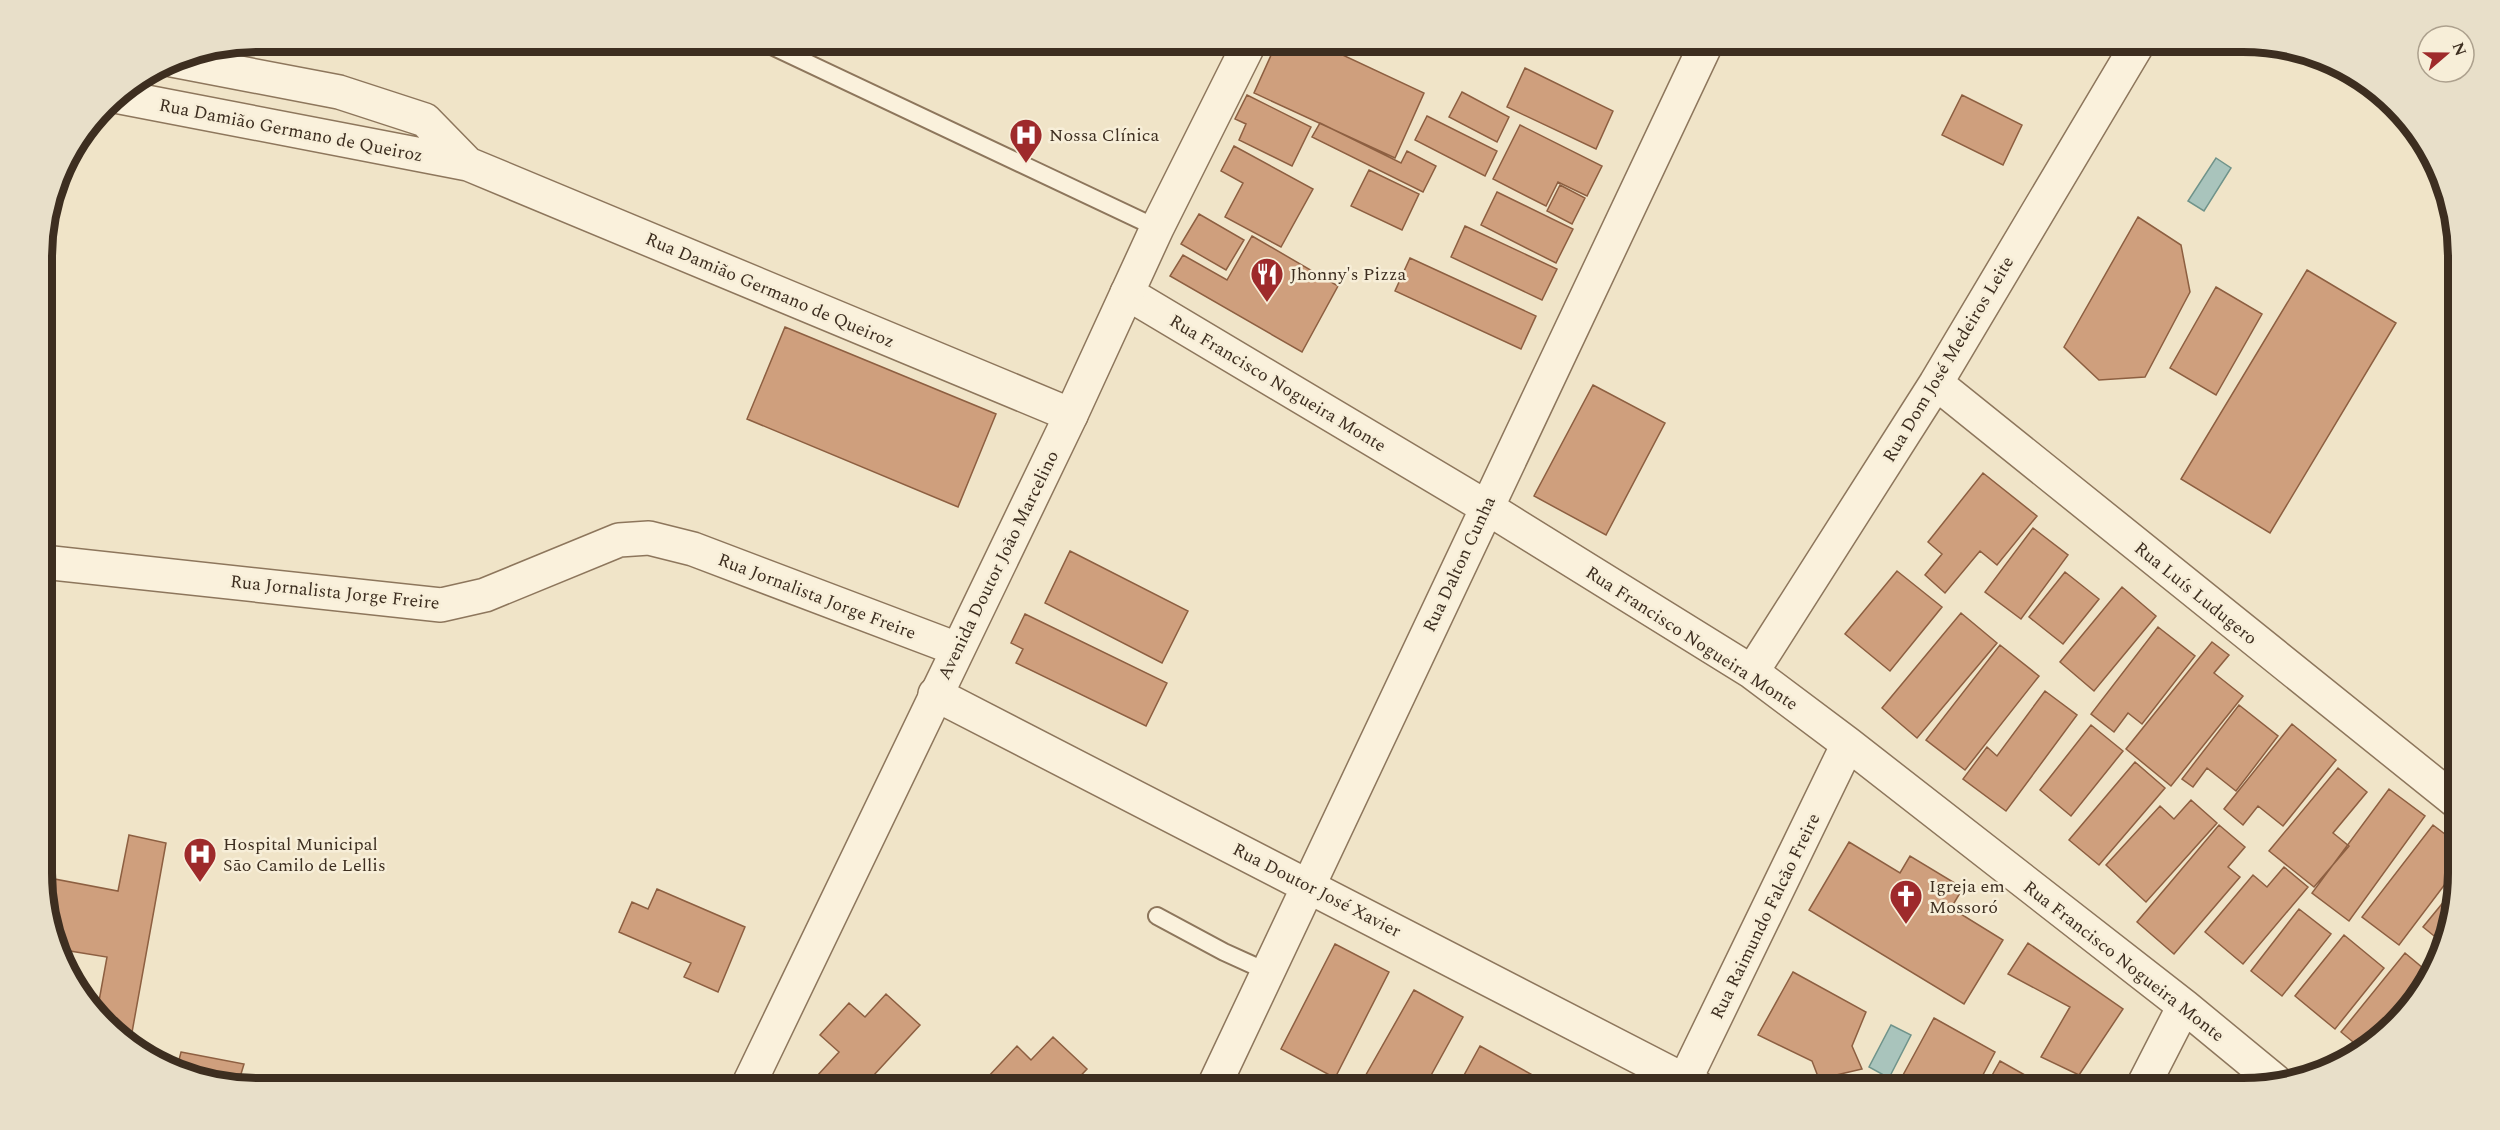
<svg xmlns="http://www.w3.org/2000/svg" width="2500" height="1130" viewBox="0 0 2500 1130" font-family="Spectral,serif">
<rect width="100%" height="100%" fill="#f0e4c8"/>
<path fill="#a9c4bc" stroke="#6f938a" stroke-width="1.5" d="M 2216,158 L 2231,168 L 2204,211 L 2188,201 Z
M 1891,1025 L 1911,1035 L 1889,1078 L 1869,1067 Z"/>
<path fill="#cf9f7d" stroke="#8d5f41" stroke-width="1.5" d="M 1277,42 L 1315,42 L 1424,93 L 1395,158 L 1254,93 Z
M 1525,68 L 1613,111 L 1596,149 L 1507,107 Z
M 1462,92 L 1509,117 L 1497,142 L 1449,117 Z
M 1247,95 L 1311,127 L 1292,166 L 1239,140 L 1246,124 L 1235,119 Z
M 1962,95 L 2022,125 L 2003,165 L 1942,135 Z
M 1427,116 L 1497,151 L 1485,176 L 1415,140 Z
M 1320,123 L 1401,163 L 1407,151 L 1436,166 L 1423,192 L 1312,137 Z
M 1520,125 L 1602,166 L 1587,196 L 1558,182 L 1546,206 L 1493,179 Z
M 1234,146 L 1313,189 L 1281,247 L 1225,217 L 1243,183 L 1221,171 Z
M 1369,170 L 1419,194 L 1402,230 L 1351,206 Z
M 1560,185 L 1585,198 L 1572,224 L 1547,211 Z
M 1497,192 L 1573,229 L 1556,263 L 1481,225 Z
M 1199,214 L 1244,240 L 1226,270 L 1181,244 Z
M 2138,217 L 2181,245 L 2190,292 L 2145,377 L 2099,380 L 2064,347 Z
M 1465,226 L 1557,269 L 1542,300 L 1451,257 Z
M 1252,236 L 1338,286 L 1302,352 L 1170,276 L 1183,255 L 1227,280 Z
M 1410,258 L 1536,316 L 1521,349 L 1395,291 Z
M 2307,270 L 2396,323 L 2270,533 L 2181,479 Z
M 2216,287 L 2262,314 L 2216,395 L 2170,368 Z
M 785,327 L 996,414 L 958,507 L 747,419 Z
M 1593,385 L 1665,423 L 1606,535 L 1534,496 Z
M 1983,473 L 2037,516 L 1997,565 L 1980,551 L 1945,593 L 1925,575 L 1942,554 L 1928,542 Z
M 2033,528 L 2068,555 L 2021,619 L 1985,592 Z
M 1070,551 L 1188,611 L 1162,663 L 1045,603 Z
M 1897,571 L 1942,607 L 1890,671 L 1845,634 Z
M 2065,572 L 2099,599 L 2063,644 L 2029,617 Z
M 2122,587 L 2156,616 L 2094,691 L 2060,662 Z
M 1961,613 L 1997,643 L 1917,738 L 1882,708 Z
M 1025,614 L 1167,683 L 1146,726 L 1016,663 L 1023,649 L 1011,643 Z
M 2158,627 L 2195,656 L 2142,724 L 2128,713 L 2114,732 L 2091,714 Z
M 2212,642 L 2229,655 L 2214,673 L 2243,696 L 2171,786 L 2126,749 Z
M 2000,645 L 2039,676 L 1965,770 L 1926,740 Z
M 2045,691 L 2077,715 L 2006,811 L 1963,779 L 1987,747 L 1997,756 Z
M 2239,705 L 2278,736 L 2236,791 L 2207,768 L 2193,787 L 2182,779 Z
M 2292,724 L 2336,760 L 2283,826 L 2258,806 L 2243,825 L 2224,809 Z
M 2091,725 L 2123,751 L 2071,816 L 2040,790 Z
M 2135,762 L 2165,788 L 2099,865 L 2069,840 Z
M 2338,768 L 2367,792 L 2333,833 L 2349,846 L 2314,887 L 2269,851 Z
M 2389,789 L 2425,816 L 2349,921 L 2312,893 Z
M 2191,800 L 2217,823 L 2146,902 L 2106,865 L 2160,806 L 2174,819 Z
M 2219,825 L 2245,847 L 2228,867 L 2240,877 L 2174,954 L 2137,922 Z
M 2433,825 L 2458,844 L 2458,867 L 2399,945 L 2362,917 Z
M 129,835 L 166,843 L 131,1038 L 97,1012 L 107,957 L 64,950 L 44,901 L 44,877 L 118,891 Z
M 1849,842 L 1900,873 L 1910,856 L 1963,888 L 1951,908 L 2003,940 L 1964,1004 L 1809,910 Z
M 2284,867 L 2308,887 L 2243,964 L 2205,932 L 2253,875 L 2267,887 Z
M 2455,888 L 2444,944 L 2423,927 Z
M 657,889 L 745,927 L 718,992 L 684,977 L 691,963 L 619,932 L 632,902 L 648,909 Z
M 2299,909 L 2331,934 L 2282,996 L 2251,971 Z
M 2344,935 L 2384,968 L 2335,1029 L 2295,996 Z
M 2028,943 L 2123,1009 L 2079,1075 L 2041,1057 L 2070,1007 L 2008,974 Z
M 1335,944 L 1389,972 L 1335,1078 L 1281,1049 Z
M 2405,953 L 2430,974 L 2405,1014 L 2364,1051 L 2341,1032 Z
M 1793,972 L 1866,1012 L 1852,1046 L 1862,1069 L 1819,1079 L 1812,1061 L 1758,1035 Z
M 1414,990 L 1463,1017 L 1424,1088 L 1376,1088 L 1363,1080 Z
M 886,994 L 920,1025 L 862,1088 L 806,1088 L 839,1052 L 820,1035 L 849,1003 L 865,1017 Z
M 1934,1018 L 1995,1052 L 1976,1088 L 1896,1088 Z
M 1053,1037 L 1087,1069 L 1069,1088 L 997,1088 L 987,1078 L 1017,1046 L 1031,1060 Z
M 1480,1046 L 1556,1088 L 1457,1088 Z
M 181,1052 L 244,1064 L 238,1084 L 176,1072 Z
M 2000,1061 L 2048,1088 L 1985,1088 Z"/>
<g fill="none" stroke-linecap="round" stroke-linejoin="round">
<defs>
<path id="service" d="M 763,42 L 1157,228
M 1157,916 L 1224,952 L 1268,972"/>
<path id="minor" d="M 172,60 L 339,92 L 425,120 L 468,164
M 115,96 L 468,164 L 1071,415
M 1127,293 L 1486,507 L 1752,672 L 1848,744 L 2184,1006 L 2275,1081
M 1936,383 L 2458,803
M 43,562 L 441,605 L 485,595 L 619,540 L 649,538 L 693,549 L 957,649
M 1752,672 L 1936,383 L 2139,42
M 935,694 L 1699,1088
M 1213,1088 L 1707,42
M 1681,1088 L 1848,744
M 2142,1088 L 2184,1006"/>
<path id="tertiary" d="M 747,1088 L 1071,415 L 1157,228 L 1250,42"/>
</defs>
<use href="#service" stroke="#8d765c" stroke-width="20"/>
<use href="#minor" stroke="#8d765c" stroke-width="36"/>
<use href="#tertiary" stroke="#8d765c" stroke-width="36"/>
<use href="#service" stroke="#faf1dc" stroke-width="16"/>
<use href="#minor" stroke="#faf1dc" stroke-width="33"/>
<use href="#tertiary" stroke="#faf1dc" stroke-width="33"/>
</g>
<defs>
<symbol id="hospital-pin" viewBox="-11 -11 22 30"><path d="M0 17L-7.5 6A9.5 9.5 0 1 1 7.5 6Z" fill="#9e2a2b" stroke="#f7eed8"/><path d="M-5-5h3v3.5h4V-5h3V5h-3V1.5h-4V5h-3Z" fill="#fff"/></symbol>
<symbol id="restaurant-pin" viewBox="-11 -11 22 30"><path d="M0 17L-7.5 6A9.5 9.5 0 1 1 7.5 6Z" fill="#9e2a2b" stroke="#f7eed8"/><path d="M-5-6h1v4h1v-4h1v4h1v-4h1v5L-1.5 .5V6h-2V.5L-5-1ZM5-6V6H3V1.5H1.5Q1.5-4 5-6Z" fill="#fff"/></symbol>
<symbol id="church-pin" viewBox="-11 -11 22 30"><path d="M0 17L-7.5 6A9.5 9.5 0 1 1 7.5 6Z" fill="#9e2a2b" stroke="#f7eed8"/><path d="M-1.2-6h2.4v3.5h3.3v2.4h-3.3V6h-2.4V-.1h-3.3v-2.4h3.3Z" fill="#fff"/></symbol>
</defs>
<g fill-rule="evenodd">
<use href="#hospital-pin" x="1007" y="116" width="38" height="52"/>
<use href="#restaurant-pin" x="1248" y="255" width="38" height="52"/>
<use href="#hospital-pin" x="181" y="835" width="38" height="52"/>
<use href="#church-pin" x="1887" y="877" width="38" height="52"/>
</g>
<g text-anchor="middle" stroke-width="5" stroke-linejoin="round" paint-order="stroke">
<g font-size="18" fill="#3d2e20" stroke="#f7eed8">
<text transform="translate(291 130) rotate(11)" y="6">Rua Damião Germano de Queiroz</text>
<text transform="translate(770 290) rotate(23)" y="6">Rua Damião Germano de Queiroz</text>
<text transform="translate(1948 359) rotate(-59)" y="6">Rua Dom José Medeiros Leite</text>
<text transform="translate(1278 383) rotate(31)" y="6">Rua Francisco Nogueira Monte</text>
<text transform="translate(1459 564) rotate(-65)" y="6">Rua Dalton Cunha</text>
<text transform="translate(998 565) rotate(-64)" y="6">Avenida Doutor João Marcelino</text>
<text transform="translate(335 592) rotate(6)" y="6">Rua Jornalista Jorge Freire</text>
<text transform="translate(2196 593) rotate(39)" y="6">Rua Luís Ludugero</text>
<text transform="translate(817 596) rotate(21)" y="6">Rua Jornalista Jorge Freire</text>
<text transform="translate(1692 638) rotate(33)" y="6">Rua Francisco Nogueira Monte</text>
<text transform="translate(1317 890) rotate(27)" y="6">Rua Doutor José Xavier</text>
<text transform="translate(1765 916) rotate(-64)" y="6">Rua Raimundo Falcão Freire</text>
<text transform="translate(2124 961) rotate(38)" y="6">Rua Francisco Nogueira Monte</text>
</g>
<g font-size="18" fill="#3d2e20" stroke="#f7eed8" text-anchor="start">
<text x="1049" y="141">Nossa Clínica</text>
<text x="1290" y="280">Jhonny's Pizza</text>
<text x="223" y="850">Hospital Municipal<tspan x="223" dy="21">São Camilo de Lellis</tspan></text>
<text x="1929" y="892">Igreja em<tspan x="1929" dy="21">Mossoró</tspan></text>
</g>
</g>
<path d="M0 0H2500V1130H0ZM257 52H2243A205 205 0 0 1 2448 257V873A205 205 0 0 1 2243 1078H257A205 205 0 0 1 52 873V257A205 205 0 0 1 257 52Z" fill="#e8dfc9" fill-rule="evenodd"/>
<path fill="none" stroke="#3d2e20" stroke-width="8" d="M257 52H2243A205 205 0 0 1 2448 257V873A205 205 0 0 1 2243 1078H257A205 205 0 0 1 52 873V257A205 205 0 0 1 257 52Z"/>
<g transform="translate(2446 54) rotate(70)"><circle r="28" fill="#f7eed8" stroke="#ada18e" stroke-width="1.5"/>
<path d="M0-4.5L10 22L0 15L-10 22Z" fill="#9e2a2b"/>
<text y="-9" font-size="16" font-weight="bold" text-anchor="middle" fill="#3d2e20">N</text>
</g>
</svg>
